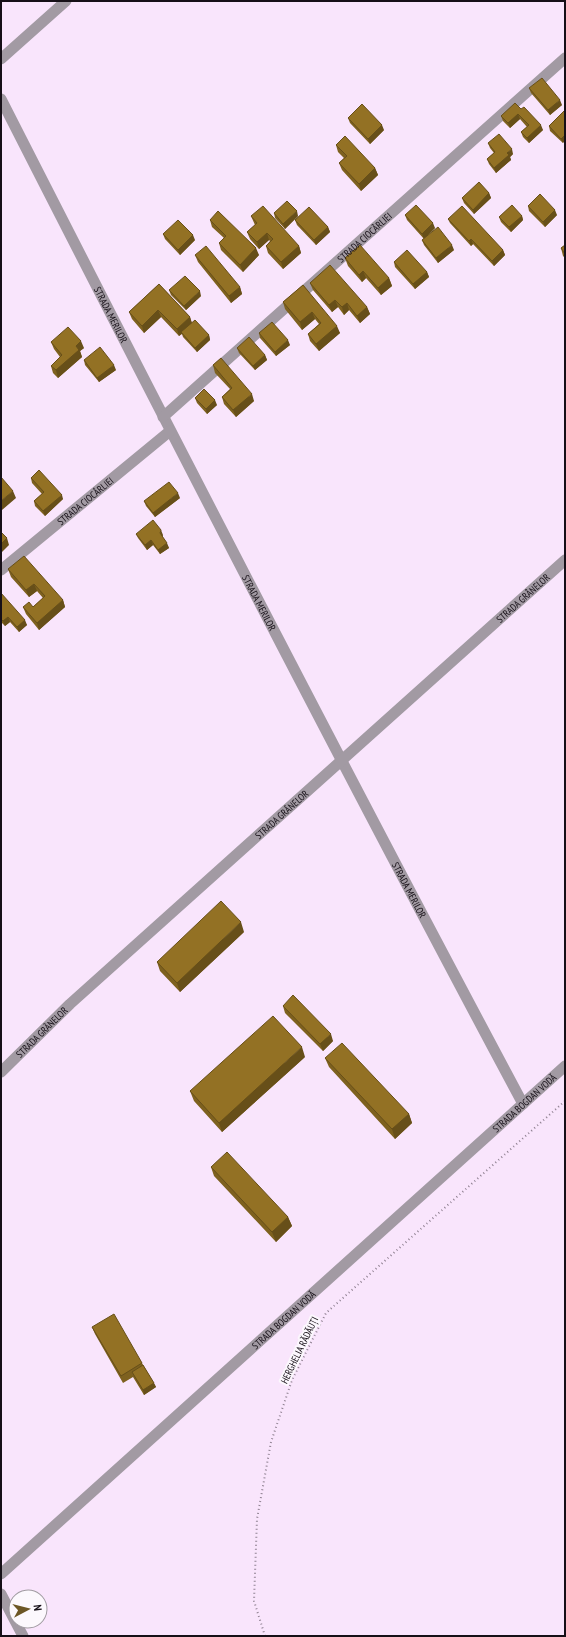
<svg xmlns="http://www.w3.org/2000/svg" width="566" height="1637" viewBox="0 0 566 1637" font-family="'PT Sans Narrow',sans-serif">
<rect width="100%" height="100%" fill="#f9e5fc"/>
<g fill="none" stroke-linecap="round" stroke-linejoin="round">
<path stroke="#908292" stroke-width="2" stroke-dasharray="1 3" stroke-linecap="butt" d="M 265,1636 L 254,1601 L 257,1519 L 271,1442 L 292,1380 L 326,1313 L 565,1101"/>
<g stroke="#a29aa3" stroke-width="11">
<path d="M 1,59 L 66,1"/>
<path id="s1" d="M 1,99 C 172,435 345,771 523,1104"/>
<path id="s2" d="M 163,417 L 565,58"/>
<path id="s3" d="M 1,570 L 170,431"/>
<path id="s4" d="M 1,1072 L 70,1004 L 565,560"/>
<path id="s5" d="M 1,1574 L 565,1066"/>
<path d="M 1,1594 L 23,1636"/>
</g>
</g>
<path fill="#7e611f" d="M 529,88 L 562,105 L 550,115 L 531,93 Z
M 521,109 L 543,130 L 529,143 L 523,137 L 521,132 L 527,127 L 520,119 L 510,128 L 503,121 L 501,116 Z
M 565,110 L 563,143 L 550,131 L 549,126 Z
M 348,118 L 384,130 L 370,144 L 350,123 Z
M 488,143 L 513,154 L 510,157 L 511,160 L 496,173 L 489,164 L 487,159 L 494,153 L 490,148 Z
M 336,145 L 375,168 L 378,175 L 361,191 L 342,170 L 339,163 L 344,158 L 338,152 Z
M 489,193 L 491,198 L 474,214 L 464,203 L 462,198 Z
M 528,206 L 557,215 L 545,227 L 529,211 Z
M 274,213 L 298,216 L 285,229 L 275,218 Z
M 405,215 L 435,228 L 424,239 L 407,220 Z
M 251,216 L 299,246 L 301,253 L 283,269 L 268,253 L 266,246 L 270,241 L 269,240 L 259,249 L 250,239 L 247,232 L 255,225 Z
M 522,216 L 523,220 L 511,232 L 501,222 L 499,217 Z
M 448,219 L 503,250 L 505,255 L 494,266 L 473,244 L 471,246 L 450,223 Z
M 210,220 L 259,255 L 243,272 L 221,250 L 219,243 L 224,238 L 212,227 Z
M 295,220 L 328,227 L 330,232 L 316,245 L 297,225 Z
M 163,234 L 195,240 L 180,255 L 165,239 Z
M 422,240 L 454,250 L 438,263 L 424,245 Z
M 565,245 L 565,258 L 563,256 L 561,248 Z
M 195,255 L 240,287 L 242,294 L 231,303 L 198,262 Z
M 345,258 L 389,278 L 392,286 L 381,295 L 366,278 L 362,282 L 348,266 Z
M 394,262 L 427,272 L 429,277 L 415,289 L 395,267 Z
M 310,283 L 367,307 L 370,314 L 360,323 L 349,310 L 344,315 L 338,307 L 332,312 L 313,290 Z
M 159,284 L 190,317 L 192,323 L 209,335 L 210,340 L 197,352 L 183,337 L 182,334 L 179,336 L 161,317 L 144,333 L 132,319 L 129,312 Z
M 303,285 L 340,333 L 319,351 L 310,341 L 308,334 L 319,324 L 315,319 L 302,330 L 285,309 L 283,302 Z
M 169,290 L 201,296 L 186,310 L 171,295 Z
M 259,333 L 290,345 L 276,356 L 260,338 Z
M 51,342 L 84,348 L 80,351 L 82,357 L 58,378 L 53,373 L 51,366 L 60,357 L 54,349 Z
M 237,348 L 265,355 L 267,360 L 255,370 L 239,353 Z
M 84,360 L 116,370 L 99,382 L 85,365 Z
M 213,365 L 254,401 L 236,417 L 224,404 L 222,397 L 230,389 L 215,373 Z
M 195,398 L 217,405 L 207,414 L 197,403 Z
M 31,478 L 63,499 L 45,516 L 35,506 L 34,501 L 42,494 L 32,483 Z
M 180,498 L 155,517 L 146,506 L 144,501 Z
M 136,534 L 163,535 L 162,536 L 169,548 L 160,554 L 153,545 L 147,550 L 138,538 Z
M 8,569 L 63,600 L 65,607 L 39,630 L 26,614 L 23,607 L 33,607 L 43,598 L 37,591 L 29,597 L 11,577 Z
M 1,594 L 27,625 L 19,632 L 10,622 L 5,626 L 1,622 Z
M 244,932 L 180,992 L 160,971 L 157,962 Z
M 283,1006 L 333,1041 L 323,1051 L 285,1013 Z
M 305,1057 L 222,1132 L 194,1101 L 190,1091 Z
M 325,1058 L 409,1114 L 412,1123 L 395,1139 L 329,1067 Z
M 211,1167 L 288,1217 L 292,1226 L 276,1242 L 214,1176 Z
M 92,1327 L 142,1363 L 156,1387 L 144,1395 L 133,1377 L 123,1383 L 95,1334 Z"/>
<path fill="#674f19" d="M 560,100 L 562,105 L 550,115 L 548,110 Z
M 518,114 L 520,119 L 510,128 L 508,123 Z
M 382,125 L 384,130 L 370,144 L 368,139 Z
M 541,125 L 543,130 L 529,143 L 527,138 Z
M 565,135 L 565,141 L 563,143 L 561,139 Z
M 512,149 L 513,154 L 510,157 L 511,160 L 496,173 L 494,168 L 507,153 Z
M 375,168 L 378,175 L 361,191 L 359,184 Z
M 489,193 L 491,198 L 474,214 L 473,210 Z
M 555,210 L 557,215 L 545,227 L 543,222 Z
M 297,211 L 298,216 L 285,229 L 283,224 Z
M 522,216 L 523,220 L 511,232 L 509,227 Z
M 433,223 L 435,228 L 424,239 L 422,234 Z
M 328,227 L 330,232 L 316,245 L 314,240 Z
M 267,233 L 269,240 L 259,249 L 257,242 Z
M 193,235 L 195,240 L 180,255 L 178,250 Z
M 471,239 L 473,244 L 471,246 L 469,241 Z
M 452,245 L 454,250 L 438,263 L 436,258 Z
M 299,246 L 301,253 L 283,269 L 281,262 Z
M 256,248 L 259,255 L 243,272 L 240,265 Z
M 503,250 L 505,255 L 494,266 L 492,261 Z
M 363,271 L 366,278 L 362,282 L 359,275 Z
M 427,272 L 429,277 L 415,289 L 413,284 Z
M 389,278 L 392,286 L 381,295 L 378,288 Z
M 240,287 L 242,294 L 231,303 L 229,296 Z
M 200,291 L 201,296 L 186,310 L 184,306 Z
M 335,300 L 338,307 L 332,312 L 329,305 Z
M 347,303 L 349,310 L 344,315 L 342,307 Z
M 367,307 L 370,314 L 360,323 L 357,316 Z
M 158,310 L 161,317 L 144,333 L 142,326 Z
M 312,312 L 315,319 L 302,330 L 300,322 Z
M 190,317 L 192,324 L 179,336 L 177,329 Z
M 337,326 L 340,333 L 319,351 L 316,344 Z
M 209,335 L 210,340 L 197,352 L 195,348 Z
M 288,340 L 290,345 L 276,356 L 275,352 Z
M 81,341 L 84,348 L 80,351 L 82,357 L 58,378 L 56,370 L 76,346 Z
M 265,355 L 267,360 L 255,370 L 253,366 Z
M 114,365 L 116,370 L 99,382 L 97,378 Z
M 252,394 L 254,401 L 236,417 L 233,410 Z
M 215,400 L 217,405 L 207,414 L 206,409 Z
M 13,491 L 16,498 L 2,510 L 1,508 L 1,501 Z
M 178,493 L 180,498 L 155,517 L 153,513 Z
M 62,495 L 63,499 L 45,516 L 43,511 Z
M 161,530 L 163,535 L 162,538 L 160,533 Z
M 7,538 L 9,545 L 1,553 L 1,544 Z
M 151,540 L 153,545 L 147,550 L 145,545 Z
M 167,543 L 169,548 L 160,554 L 158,550 Z
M 34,584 L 37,591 L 29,597 L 26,590 Z
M 63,600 L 65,607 L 39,630 L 37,623 Z
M 8,617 L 10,622 L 5,626 L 3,621 Z
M 25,620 L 27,625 L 19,632 L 17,627 Z
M 241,922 L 244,932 L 180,992 L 177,983 Z
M 331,1034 L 333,1041 L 323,1051 L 320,1044 Z
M 302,1047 L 305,1057 L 222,1132 L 219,1123 Z
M 409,1114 L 412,1123 L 395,1139 L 392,1129 Z
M 288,1217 L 292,1226 L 276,1242 L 272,1232 Z
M 154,1383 L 156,1387 L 144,1395 L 143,1390 Z"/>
<path fill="#937124" stroke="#674f19" d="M 542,78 L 560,100 L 548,110 L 529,88 Z
M 515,103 L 521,109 L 524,107 L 541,125 L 527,138 L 521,132 L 529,125 L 518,114 L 508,123 L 501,116 Z
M 362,104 L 382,125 L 368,139 L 348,118 Z
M 565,110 L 565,135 L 561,139 L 549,126 Z
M 499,134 L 512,149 L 507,153 L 509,155 L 494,168 L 487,159 L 495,152 L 488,143 Z
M 345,136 L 375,168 L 359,184 L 339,163 L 347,156 L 336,145 Z
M 479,182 L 489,193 L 473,210 L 462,198 Z
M 540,194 L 555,210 L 543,222 L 528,206 Z
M 287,201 L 297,211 L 283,224 L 274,213 Z
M 416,205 L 433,223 L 422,234 L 405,215 Z
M 512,205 L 522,216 L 509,227 L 499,217 Z
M 263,206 L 299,246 L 281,262 L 266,246 L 273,239 L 267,233 L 257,242 L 247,232 L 257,223 L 251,216 Z
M 462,206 L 503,250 L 492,261 L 471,239 L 469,241 L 448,219 Z
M 309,207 L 328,227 L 314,240 L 295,220 Z
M 218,211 L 256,248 L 240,265 L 219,243 L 226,236 L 210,220 Z
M 178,220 L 193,235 L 178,250 L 163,234 Z
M 438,227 L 452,245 L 436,258 L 422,240 Z
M 360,245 L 389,278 L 378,288 L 363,271 L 359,275 L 345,258 Z
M 565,245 L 565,254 L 561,248 Z
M 206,246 L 240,287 L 229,296 L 195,255 Z
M 407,250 L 427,272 L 413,284 L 394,262 Z
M 330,265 L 367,307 L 357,316 L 347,303 L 342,307 L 335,300 L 329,305 L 310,283 Z
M 185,276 L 200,291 L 184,306 L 169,290 Z
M 159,284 L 190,317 L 177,329 L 158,310 L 142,326 L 129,312 Z
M 303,285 L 337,326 L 316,344 L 308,334 L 321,323 L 312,312 L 300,322 L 283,302 Z
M 195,320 L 209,335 L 195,348 L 181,332 Z
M 272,322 L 288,340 L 275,352 L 259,333 Z
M 68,327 L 81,341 L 76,346 L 79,350 L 56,370 L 51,366 L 62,355 L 51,342 Z
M 249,337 L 265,355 L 253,366 L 237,348 Z
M 100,347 L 114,365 L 97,378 L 84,360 Z
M 221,358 L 252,394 L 233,410 L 222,397 L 232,388 L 213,365 Z
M 204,389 L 215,400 L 206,409 L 195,398 Z
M 39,470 L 62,495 L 43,511 L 34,501 L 44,492 L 31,478 Z
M 1,477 L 13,491 L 1,501 Z
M 169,482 L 178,493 L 153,513 L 144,501 Z
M 153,520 L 161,530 L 160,533 L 167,543 L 158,550 L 151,540 L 145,545 L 136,534 Z
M 1,532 L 7,538 L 1,544 Z
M 24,556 L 63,600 L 37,623 L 23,607 L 29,602 L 33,607 L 45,596 L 34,584 L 26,590 L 8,569 Z
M 1,593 L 25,620 L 17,627 L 8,617 L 3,621 L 1,619 Z
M 221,901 L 241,922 L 177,983 L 157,962 Z
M 293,995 L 331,1034 L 320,1044 L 283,1006 Z
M 273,1016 L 302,1047 L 219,1123 L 190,1091 Z
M 342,1043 L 409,1114 L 392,1129 L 325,1058 Z
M 227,1152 L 288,1217 L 272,1232 L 211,1167 Z
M 114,1314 L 142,1363 L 121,1376 L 92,1327 Z
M 143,1365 L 154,1383 L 143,1390 L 132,1372 Z"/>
<g text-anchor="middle" stroke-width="4" stroke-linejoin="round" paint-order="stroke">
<g font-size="10" fill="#160f17" stroke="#fcf8fd">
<text dy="4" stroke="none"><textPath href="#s2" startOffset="270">STRADA CIOCÂRLIEI</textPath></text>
<text dy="4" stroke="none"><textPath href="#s1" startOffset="242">STRADA MERILOR</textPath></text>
<text dy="4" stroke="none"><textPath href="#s3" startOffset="109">STRADA CIOCÂRLIEI</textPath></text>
<text dy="4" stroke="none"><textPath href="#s4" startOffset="705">STRADA GRÂNELOR</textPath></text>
<text dy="4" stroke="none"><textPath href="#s1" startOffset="566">STRADA MERILOR</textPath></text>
<text dy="4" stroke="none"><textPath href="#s4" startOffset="381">STRADA GRÂNELOR</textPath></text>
<text dy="4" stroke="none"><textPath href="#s1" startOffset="890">STRADA MERILOR</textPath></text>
<text dy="4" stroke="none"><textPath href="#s4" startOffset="57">STRADA GRÂNELOR</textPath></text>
<text dy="4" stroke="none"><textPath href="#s5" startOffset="704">STRADA BOGDAN VODĂ</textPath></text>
<text dy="4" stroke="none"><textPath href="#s5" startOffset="380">STRADA BOGDAN VODĂ</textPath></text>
<text transform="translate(299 1350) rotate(-64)" y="4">HERGHELIA RĂDĂUȚI</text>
</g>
</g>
<rect width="566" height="1637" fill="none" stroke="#160f17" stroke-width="4"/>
<g transform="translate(28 1609) rotate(83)"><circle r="19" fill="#fcf8fd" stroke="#a09ba1"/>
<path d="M0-3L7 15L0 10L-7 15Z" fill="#6c5625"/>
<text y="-6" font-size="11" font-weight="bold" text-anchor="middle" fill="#160f17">N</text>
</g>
</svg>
